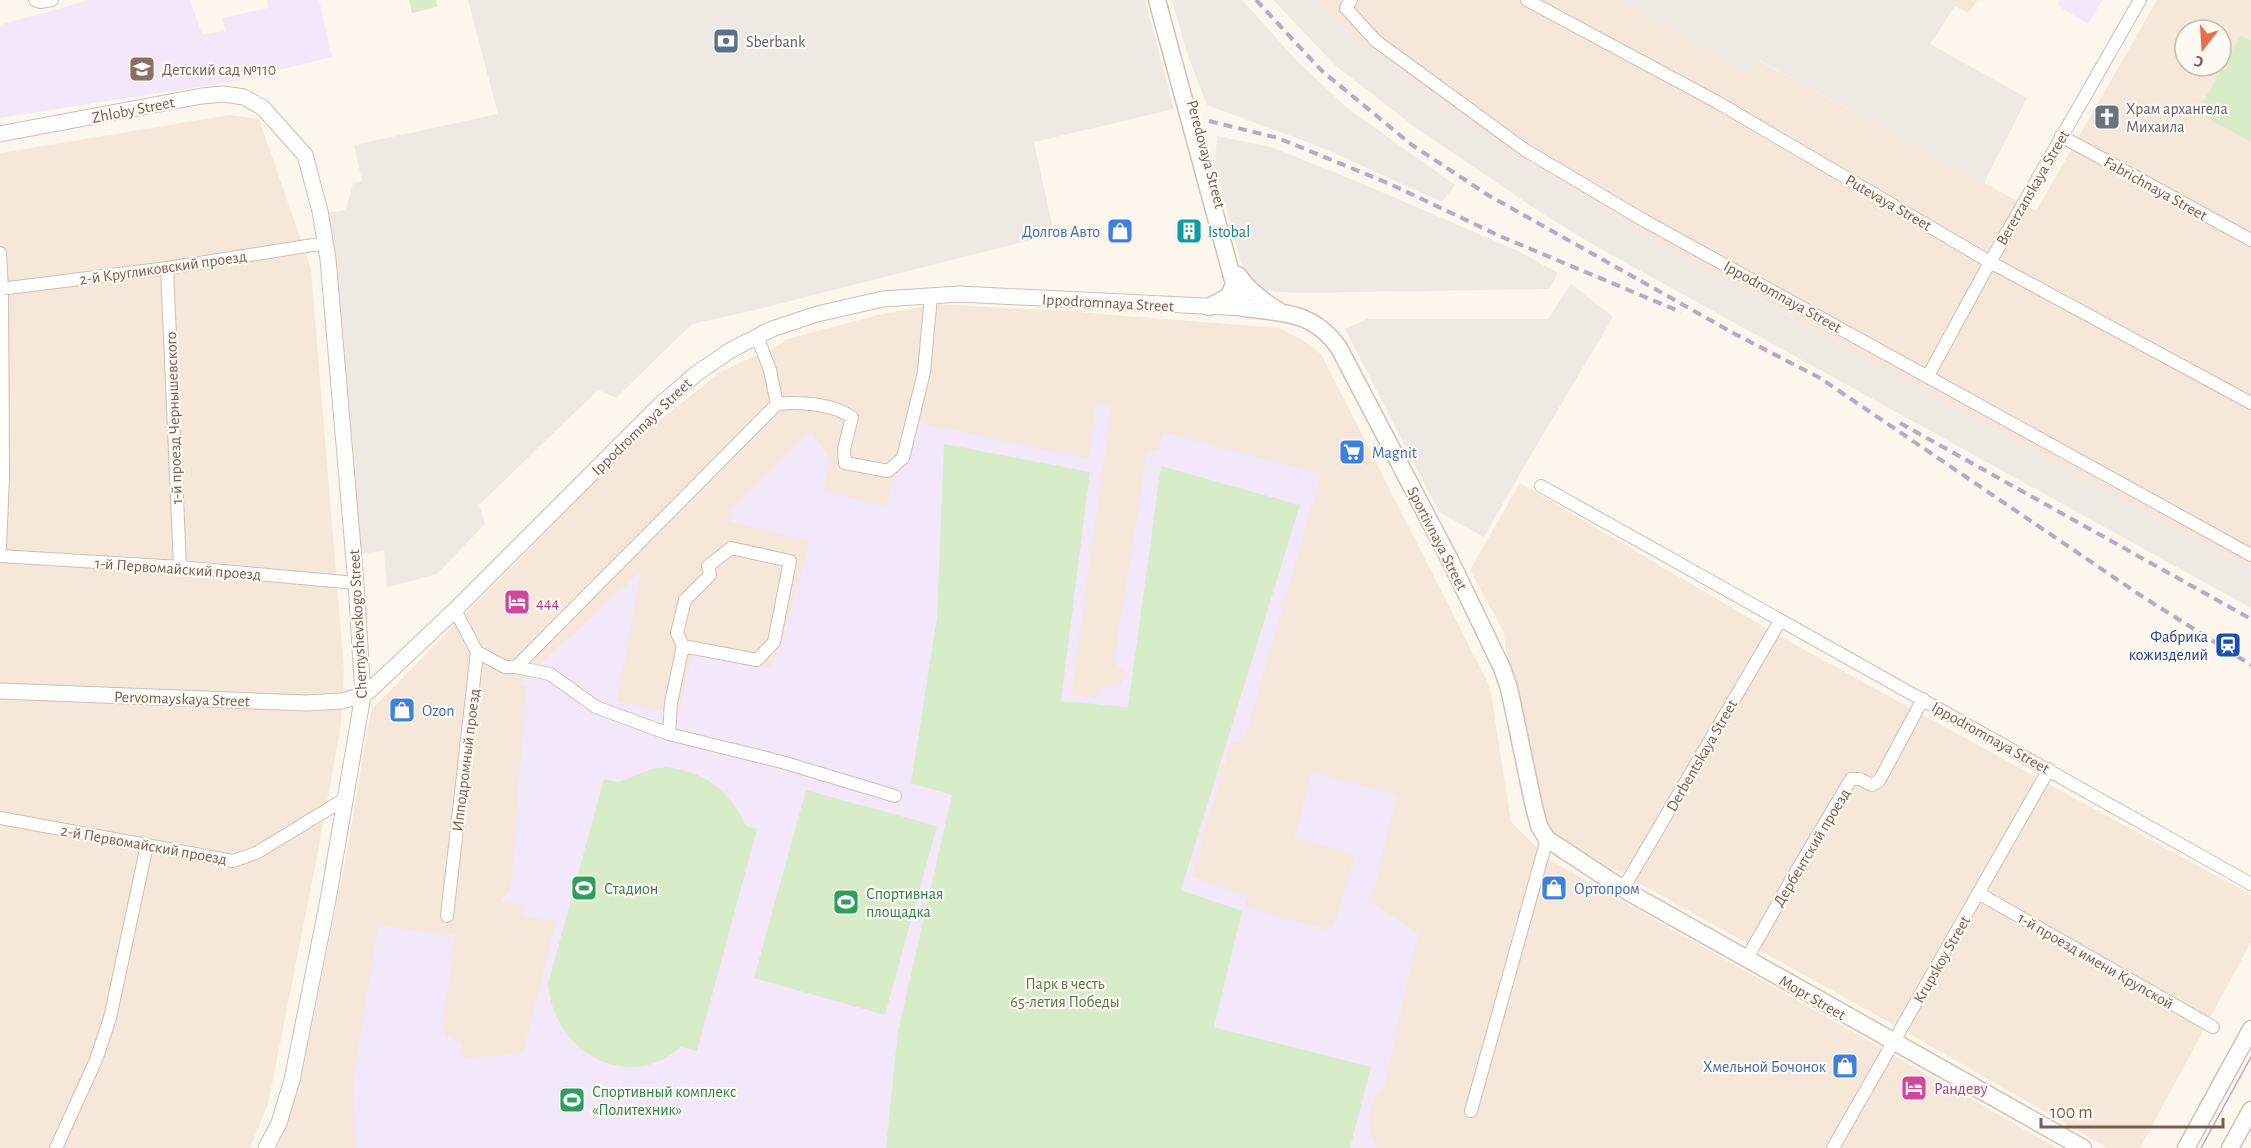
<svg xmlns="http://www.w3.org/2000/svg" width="2251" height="1148" viewBox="0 0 2251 1148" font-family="'Alegreya Sans',sans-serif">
<rect width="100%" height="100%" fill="#fdf6ec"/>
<path fill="#f5e8da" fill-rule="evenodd" d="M 1319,0 L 1619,0 L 1751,74 L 1758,60 L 2036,211 L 2157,0 L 2251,0 L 2251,568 L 2063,467 L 1636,231 L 1612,212 L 1522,159 L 1342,28 ZM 2185,30 L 2221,30 L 2221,66 L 2185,66 Z
M 1945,0 L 1978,0 L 1968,13 Z
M 229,115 L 259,119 L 311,269 L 344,670 L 341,725 L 317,857 L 268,1104 L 250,1148 L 0,1148 L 0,153 Z
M 937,304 L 1065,311 L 1279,328 L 1302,340 L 1321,354 L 1490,687 L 1511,822 L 1550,860 L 2057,1148 L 276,1148 L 289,1121 L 312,1025 L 346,857 L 371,710 L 641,435 L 722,371 L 783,343 L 784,340 L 878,315 Z
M 1520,483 L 1783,638 L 2251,895 L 2251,942 L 2140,1148 L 2108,1148 L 1887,1021 L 1552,835 L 1539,819 L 1503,631 L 1470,570 Z"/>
<path fill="#efe9e4" d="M 468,0 L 1145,0 L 1174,109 L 1034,142 L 1054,234 L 747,312 L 692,324 L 616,398 L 598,390 L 479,505 L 485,524 L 437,574 L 387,587 L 384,551 L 357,554 L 325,213 L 346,210 L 353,183 L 362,181 L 354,145 L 498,114 Z
M 1172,0 L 1242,0 L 1296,60 L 1346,107 L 1455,185 L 1442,202 L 1323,148 L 1207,105 L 1188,56 Z
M 1273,0 L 1319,0 L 1342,28 L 1522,159 L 1612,212 L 1636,231 L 2063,467 L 2251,568 L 2251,608 L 1599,248 L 1543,214 L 1416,128 L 1336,66 Z
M 1619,0 L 1945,0 L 1955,6 L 1930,44 L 2027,98 L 1984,183 L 1759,60 L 1751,74 Z
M 1217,136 L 1271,147 L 1361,183 L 1518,251 L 1558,273 L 1549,289 L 1297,293 L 1266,291 L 1250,280 L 1240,259 L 1215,166 Z
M 1571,284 L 1613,317 L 1529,458 L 1484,537 L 1439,512 L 1345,329 L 1367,319 L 1548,319 Z"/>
<path fill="#f3e8fa" d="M 89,0 L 190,0 L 202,34 L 226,31 L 222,18 L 268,8 L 267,0 L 319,0 L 332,57 L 236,81 L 0,118 L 0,25 Z
M 2059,0 L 2102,0 L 2088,24 L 2058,6 Z
M 1096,403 L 1112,405 L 1071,695 L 1097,698 L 1099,689 L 1121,685 L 1125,673 L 1114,661 L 1147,453 L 1159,449 L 1163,432 L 1321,474 L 1243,744 L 1231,741 L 1225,764 L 1220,763 L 1218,771 L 1222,773 L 1191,877 L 1248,896 L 1244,906 L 1327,930 L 1334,926 L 1355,855 L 1294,838 L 1312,772 L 1397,795 L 1371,902 L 1418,934 L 1385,1084 L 1374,1097 L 1369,1115 L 1369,1130 L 1376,1145 L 1383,1148 L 355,1148 L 353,1081 L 378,926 L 455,935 L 444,1019 L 445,1036 L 462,1043 L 461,1058 L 523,1054 L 556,921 L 523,916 L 523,905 L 500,902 L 511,889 L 526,686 L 519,684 L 641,572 L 617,701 L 678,715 L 692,654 L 770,669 L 781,644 L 810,542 L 730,521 L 733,510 L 811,431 L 830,460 L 823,491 L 887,506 L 893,478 L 903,460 L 910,421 L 1088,459 Z"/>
<path fill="#d8ecc9" d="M 409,0 L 436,0 L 437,7 L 412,13 Z
M 2241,35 L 2251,40 L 2251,142 L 2197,112 Z
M 944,444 L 1090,472 L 1061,701 L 1128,707 L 1161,466 L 1300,505 L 1181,890 L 1242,911 L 1214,1027 L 1371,1067 L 1350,1148 L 886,1148 L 898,1031 L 952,795 L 911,783 L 937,618 Z
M 667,767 C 707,773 728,789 746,826 L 757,829 L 697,1051 L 681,1047 C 626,1095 553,1050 548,984 L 604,779 L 619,782 L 652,769 Z
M 806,790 L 937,826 L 885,1015 L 754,978 Z"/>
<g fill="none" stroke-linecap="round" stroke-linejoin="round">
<defs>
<path id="minor" d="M 35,0 L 40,2 L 52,0
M 1351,0 L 1346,8 L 1376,41 L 1525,150 L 1645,221 L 2251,555
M 1527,0 L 1717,102 L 1990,262 L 2251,403
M 2061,136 L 2251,240
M 0,253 L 2,289 L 3,476 L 0,548
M 167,268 L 180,567
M 0,289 L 167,268 L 326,243
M 1928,376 L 1990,262 L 2140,0
M 777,404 C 801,401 832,404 852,417 L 844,449 L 845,463 L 888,471 L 903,458 L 924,372 L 931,296
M 1541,486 L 2251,884
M 0,556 L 180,567 L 356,583
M 477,652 L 505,667 L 516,667 L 777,404 L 770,370 L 757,336
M 516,667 L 550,674 L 596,707 L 669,734 L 782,762 L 895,796
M 669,734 L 671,703 L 683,646 L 677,633 L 685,600 L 710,575 L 708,566 L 731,548 L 790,561 L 774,642 L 757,660 L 683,646
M 0,818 L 233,861 L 256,853 L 345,799
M 1623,889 L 1780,621
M 1978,893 L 2213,1027
M 447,916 L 477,652 L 455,610
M 1746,960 L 1793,877 L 1851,779 L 1860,779 L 1872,785 L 1879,781 L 1923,699
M 1471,1111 L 1547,839
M 56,1148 L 96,1060 L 110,1018 L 147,845
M 1833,1148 L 2049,769"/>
<path id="tertiary" d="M 0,134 L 202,96 L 223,94 L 244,97 L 263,108 L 305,155 L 320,211 L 328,259 L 356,583 L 363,695 L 328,900 L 292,1080 L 279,1123 L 266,1148
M 0,691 L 305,703 L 342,701 L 363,695 L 368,692 L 455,610 L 659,406 L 697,373 L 731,350 L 772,329 L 817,314 L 883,299 L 959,294 L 1244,308"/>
<path id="secondary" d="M 1157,0 L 1234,284 L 1244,308
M 1238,275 C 1249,291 1262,301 1279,311
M 1209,307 L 1229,296 L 1234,284
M 1244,308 C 1285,313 1314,312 1339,348 L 1450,560 L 1502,668 L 1509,688 L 1534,807 L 1539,826 L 1547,839 L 1623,889 L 2083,1148
M 2186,1148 L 2251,1029
M 2230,1148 L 2251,1110"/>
</defs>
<use href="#minor" stroke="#d1beb0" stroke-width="14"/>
<use href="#tertiary" stroke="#d1beb0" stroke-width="17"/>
<use href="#secondary" stroke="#d6c0b0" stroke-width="19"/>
<use href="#minor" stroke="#fff" stroke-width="12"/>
<use href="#tertiary" stroke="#fff" stroke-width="15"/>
<use href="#secondary" stroke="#fff" stroke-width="16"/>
<path stroke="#b9a8c9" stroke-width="1.5" d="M 2201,1148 L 2251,1057"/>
<path stroke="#b9a8c9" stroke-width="4" stroke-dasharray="9 6" stroke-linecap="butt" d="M 1256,0 L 1322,71 L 1412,145 L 1488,195 L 1735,334 L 1820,378 L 2140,595 L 2251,665
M 1209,121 L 1278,138 L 1390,184 L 1502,237 L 1681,312
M 1900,423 L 2251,619"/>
</g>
<defs>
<symbol id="bank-square" viewBox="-11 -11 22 22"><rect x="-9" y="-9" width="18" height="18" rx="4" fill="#5c6f8a" stroke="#fffaf3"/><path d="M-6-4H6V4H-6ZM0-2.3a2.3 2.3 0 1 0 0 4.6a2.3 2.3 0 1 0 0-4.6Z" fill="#fff"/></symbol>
<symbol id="school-square" viewBox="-11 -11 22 22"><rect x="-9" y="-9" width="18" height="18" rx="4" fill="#8d6e63" stroke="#fffaf3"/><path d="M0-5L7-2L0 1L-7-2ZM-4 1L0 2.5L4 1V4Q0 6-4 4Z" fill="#fff"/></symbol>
<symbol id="church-square" viewBox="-11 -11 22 22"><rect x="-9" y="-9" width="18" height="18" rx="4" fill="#6b7280" stroke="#fffaf3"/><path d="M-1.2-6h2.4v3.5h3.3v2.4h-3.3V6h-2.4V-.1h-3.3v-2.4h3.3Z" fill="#fff"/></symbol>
<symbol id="shop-square" viewBox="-11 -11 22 22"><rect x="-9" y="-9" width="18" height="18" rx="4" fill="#3f7fe0" stroke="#fffaf3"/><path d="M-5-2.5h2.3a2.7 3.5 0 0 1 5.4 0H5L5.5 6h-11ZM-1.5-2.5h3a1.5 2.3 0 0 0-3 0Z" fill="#fff"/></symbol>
<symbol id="building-square" viewBox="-11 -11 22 22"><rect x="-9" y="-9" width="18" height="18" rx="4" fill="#0f9aa8" stroke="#fffaf3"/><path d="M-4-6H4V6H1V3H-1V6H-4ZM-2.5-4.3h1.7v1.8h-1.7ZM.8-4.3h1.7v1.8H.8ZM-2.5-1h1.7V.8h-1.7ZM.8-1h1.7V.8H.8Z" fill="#fff"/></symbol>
<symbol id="supermarket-square" viewBox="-11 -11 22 22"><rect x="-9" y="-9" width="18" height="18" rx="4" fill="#3f7fe0" stroke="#fffaf3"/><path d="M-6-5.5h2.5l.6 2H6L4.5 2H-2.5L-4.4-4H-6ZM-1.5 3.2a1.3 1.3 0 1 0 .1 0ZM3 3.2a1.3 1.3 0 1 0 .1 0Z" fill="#fff"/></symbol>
<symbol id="hotel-square" viewBox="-11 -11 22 22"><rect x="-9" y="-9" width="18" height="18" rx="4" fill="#d1479c" stroke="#fffaf3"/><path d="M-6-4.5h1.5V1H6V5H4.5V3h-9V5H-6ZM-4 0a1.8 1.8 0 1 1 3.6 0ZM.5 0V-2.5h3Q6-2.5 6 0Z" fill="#fff"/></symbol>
<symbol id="station-square" viewBox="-11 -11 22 22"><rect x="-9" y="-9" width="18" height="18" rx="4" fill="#1a4fb4" stroke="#fffaf3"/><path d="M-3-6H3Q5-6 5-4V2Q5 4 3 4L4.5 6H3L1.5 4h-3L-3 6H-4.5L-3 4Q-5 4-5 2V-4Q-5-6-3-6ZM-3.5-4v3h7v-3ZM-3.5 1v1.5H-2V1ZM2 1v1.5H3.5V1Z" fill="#fff"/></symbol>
<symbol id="stadium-square" viewBox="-11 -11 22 22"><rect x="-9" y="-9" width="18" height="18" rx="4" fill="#2e9e5b" stroke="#fffaf3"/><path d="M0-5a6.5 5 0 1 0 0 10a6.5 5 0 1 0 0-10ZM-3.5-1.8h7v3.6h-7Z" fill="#fff"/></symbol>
</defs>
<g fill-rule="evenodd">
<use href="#bank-square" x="711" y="26" width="30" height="30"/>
<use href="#school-square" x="127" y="54" width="30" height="30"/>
<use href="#church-square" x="2092" y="102" width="30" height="30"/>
<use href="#shop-square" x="1105" y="216" width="30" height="30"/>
<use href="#building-square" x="1174" y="216" width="30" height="30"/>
<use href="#supermarket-square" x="1337" y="437" width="30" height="30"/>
<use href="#hotel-square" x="502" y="587" width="30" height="30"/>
<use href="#station-square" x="2213" y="630" width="30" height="30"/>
<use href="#shop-square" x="387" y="695" width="30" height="30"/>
<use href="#stadium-square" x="569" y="873" width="30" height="30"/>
<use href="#shop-square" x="1539" y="873" width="30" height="30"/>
<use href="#stadium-square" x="831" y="887" width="30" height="30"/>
<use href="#shop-square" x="1830" y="1051" width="30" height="30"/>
<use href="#hotel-square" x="1899" y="1073" width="30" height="30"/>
<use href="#stadium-square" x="557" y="1085" width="30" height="30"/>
</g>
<g text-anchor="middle" stroke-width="4.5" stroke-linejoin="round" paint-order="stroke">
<g font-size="16" fill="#4e5e75" stroke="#fffaf3" text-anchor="start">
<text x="746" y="47">Sberbank</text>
</g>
<g font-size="16" fill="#785e54" stroke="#fffaf3" text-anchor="start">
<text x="162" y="75">Детский сад №110</text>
</g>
<g font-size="16" fill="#5b616d" stroke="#fffaf3" text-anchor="start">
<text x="2126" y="114">Храм архангела<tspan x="2126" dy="18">Михаила</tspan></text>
</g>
<g font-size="16" fill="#7a5c4d" stroke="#fffaf3">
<text transform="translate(133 109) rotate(-11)" y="6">Zhloby Street</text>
<text transform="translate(1207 154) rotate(75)" y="6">Peredovaya Street</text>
<text transform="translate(2032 187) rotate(-60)" y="6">Bererzanskaya Street</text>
<text transform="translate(2156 188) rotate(29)" y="6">Fabrichnaya Street</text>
<text transform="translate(1889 202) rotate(30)" y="6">Putevaya Street</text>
<text transform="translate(163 267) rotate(-8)" y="6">2-й Кругликовский проезд</text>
<text transform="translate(1783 296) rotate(29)" y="6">Ippodromnaya Street</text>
<text transform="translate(1108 302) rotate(3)" y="6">Ippodromnaya Street</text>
<text transform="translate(173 418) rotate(-92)" y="6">1-й проезд Чернышевского</text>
<text transform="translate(641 426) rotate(-44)" y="6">Ippodromnaya Street</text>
<text transform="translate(1438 538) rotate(63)" y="6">Sportivnaya Street</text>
<text transform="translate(178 568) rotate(4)" y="6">1-й Первомайский проезд</text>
<text transform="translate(357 624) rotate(-93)" y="6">Chernyshevskogo Street</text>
<text transform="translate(182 698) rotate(2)" y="6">Pervomayskaya Street</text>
<text transform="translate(1991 737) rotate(29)" y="6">Ippodromnaya Street</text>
<text transform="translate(1701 755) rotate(-60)" y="6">Derbentskaya Street</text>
<text transform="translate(465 760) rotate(-83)" y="6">Ипподромный проезд</text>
<text transform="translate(144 844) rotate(10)" y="6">2-й Первомайский проезд</text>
<text transform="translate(1811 847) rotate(-59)" y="6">Дербентский проезд</text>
<text transform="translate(1941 959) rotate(-60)" y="6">Krupskoy Street</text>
<text transform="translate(2096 960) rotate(30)" y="6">1-й проезд имени Крупской</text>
<text transform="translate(1813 997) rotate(30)" y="6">Mopr Street</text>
</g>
<g font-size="16" fill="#366cbe" stroke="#fffaf3" text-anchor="start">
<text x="1100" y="237" text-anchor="end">Долгов Авто</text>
<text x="1372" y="458">Magnit</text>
<text x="422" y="716">Ozon</text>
<text x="1574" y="894">Ортопром</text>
<text x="1826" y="1072" text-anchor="end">Хмельной Бочонок</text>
</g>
<g font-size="16" fill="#0d838f" stroke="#fffaf3" text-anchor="start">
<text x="1208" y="237">Istobal</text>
</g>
<g font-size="16" fill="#b23c85" stroke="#fffaf3" text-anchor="start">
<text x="536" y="608">444</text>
<text x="1934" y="1094">Рандеву</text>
</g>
<g font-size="16" fill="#164399" stroke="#fffaf3" text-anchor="end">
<text x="2208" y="642">Фабрика<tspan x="2208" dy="18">кожизделий</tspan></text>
</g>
<g font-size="16" fill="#27864d" stroke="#fffaf3" text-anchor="start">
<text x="604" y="894">Стадион</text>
<text x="866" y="899">Спортивная<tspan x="866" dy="18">площадка</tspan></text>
<text x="592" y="1097">Спортивный комплекс<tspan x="592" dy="18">«Политехник»</tspan></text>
</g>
<g font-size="16" fill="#537a41" stroke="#fffaf3">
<text x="1065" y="989">Парк в честь<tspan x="1065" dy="18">65-летия Победы</tspan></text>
</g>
</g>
<g transform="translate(2203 48) rotate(197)"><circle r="28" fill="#fffaf3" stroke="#cabbb1" stroke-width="1.5"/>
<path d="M0-4.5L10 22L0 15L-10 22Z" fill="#e76f51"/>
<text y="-9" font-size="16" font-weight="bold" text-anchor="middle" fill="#7a5c4d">С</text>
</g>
<path d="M2041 1118v9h182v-9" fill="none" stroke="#7a5c4d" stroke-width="3"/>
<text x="2050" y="1118" font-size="18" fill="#7a5c4d" stroke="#fffaf3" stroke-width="4.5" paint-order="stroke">100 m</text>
</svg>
